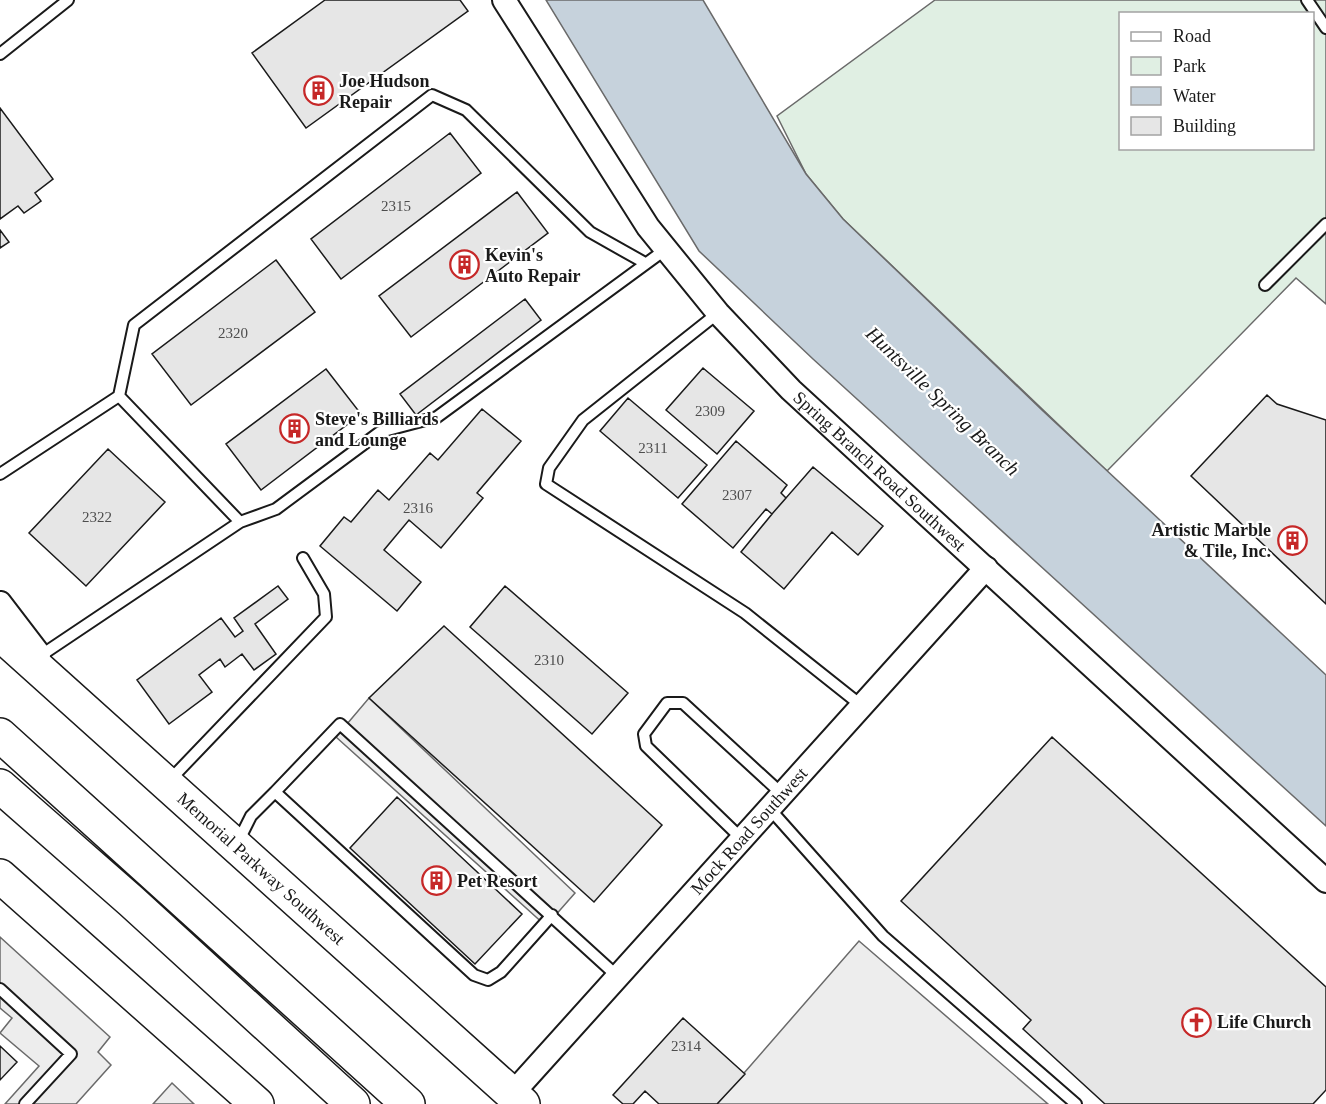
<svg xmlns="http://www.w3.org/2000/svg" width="1326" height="1104" viewBox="0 0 1326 1104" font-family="'Times New Roman',serif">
<rect width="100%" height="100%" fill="#fff"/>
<path fill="#e0efe3" stroke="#6a6a6a" stroke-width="1.5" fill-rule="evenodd" d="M 935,0 L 1326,0 L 1326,304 L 1296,278 L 1107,471 L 843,219 L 806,174 L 777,116 ZM 1120,14 L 1312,14 L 1312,148 L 1120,148 Z"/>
<path fill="#ededed" stroke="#6a6a6a" stroke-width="1.5" d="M 369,698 L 575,893 L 546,926 L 336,737 Z
M 0,937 L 110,1037 L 98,1052 L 111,1065 L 76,1104 L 5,1104 L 39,1066 L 0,1033 L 12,1018 L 0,1008 Z
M 859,941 L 1048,1104 L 717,1104 Z
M 172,1083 L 194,1104 L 153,1104 Z"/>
<path fill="#c6d2dc" stroke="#6a6a6a" stroke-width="1.5" d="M 546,0 L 703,0 L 806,174 L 843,219 L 1043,411 L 1326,675 L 1326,826 L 813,359 L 699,251 Z"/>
<path fill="#e6e6e6" stroke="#1a1a1a" stroke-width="1.5" d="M 325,0 L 460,0 L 468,11 L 306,128 L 252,53 Z
M 0,108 L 53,179 L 35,193 L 41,201 L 24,213 L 18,206 L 0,219 Z
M 450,133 L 481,173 L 341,279 L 311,239 Z
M 517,192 L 548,233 L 411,337 L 379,296 Z
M 0,230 L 9,242 L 0,248 Z
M 276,260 L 315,312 L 191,405 L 152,354 Z
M 525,299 L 541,320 L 416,415 L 400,394 Z
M 703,368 L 754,411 L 717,454 L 666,410 Z
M 326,369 L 361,414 L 261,490 L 226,444 Z
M 1267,395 L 1277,404 L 1326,420 L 1326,604 L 1191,476 Z
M 628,398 L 707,465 L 678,498 L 600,431 Z
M 482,409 L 521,441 L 477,493 L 483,498 L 441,548 L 409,520 L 384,550 L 421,582 L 397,611 L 320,546 L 344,517 L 351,522 L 378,490 L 389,500 L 430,453 L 438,460 Z
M 736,441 L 787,485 L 781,493 L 786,498 L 813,467 L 883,526 L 858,555 L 832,532 L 784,589 L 741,552 L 772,514 L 766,509 L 733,548 L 682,504 Z
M 736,441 L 787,485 L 781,493 L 786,498 L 772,514 L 766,509 L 733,548 L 682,504 Z
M 108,449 L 165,502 L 86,586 L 29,533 Z
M 278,586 L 288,599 L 255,624 L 276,654 L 254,670 L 242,654 L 225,667 L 220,659 L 199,675 L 212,692 L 169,724 L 137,680 L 221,618 L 235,637 L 243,631 L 234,618 Z
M 505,586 L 628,693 L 592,734 L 470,627 Z
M 444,626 L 662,825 L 594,902 L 369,698 Z
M 1052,737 L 1326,987 L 1326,1090 L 1313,1104 L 1105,1104 L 1023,1029 L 1031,1020 L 901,901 Z
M 397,797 L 522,914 L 475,964 L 350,848 Z
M 683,1018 L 745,1074 L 717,1104 L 659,1104 L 645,1091 L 633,1104 L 623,1104 L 613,1095 Z
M 0,1046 L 17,1062 L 0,1080 Z"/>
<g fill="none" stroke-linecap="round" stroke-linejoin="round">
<defs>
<path id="service" d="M 1307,0 L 1326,28
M 0,54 L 68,0
M 1265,285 L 1326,224
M 718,313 L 583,420 L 549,468 L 546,484 L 745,613 L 862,706
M 119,396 L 134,325 L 432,95 L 466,110 L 590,232 L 645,263
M 0,474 L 119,396 L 240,522
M 40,656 L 240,522 L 276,509 L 380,432 L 437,417 L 666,249
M 168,782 L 326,617 L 324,594 L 303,558
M 275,792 L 340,724 L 616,975
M 769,808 L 883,936 L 1076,1104
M 742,839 L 646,746 L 644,734 L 667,703 L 683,703 L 782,794
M 238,842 L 251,816 L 275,792 L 474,975 L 488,980 L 501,972 L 552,915
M 0,989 L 71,1054 L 25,1104"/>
<g id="minor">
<path id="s1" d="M 504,0 L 648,227 L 718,313 L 791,390 L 1326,881"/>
<path d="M 0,603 L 39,654"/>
<path id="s2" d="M 512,1094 L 986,568"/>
</g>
<g id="primary">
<path id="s3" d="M 0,634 L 523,1104"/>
<path d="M 0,876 L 257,1104"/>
</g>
<path id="motorway" d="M 0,735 L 408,1104
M 0,786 L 131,901 L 353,1104"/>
</defs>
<use href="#service" stroke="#1a1a1a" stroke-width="14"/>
<use href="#minor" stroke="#1a1a1a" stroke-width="26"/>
<use href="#primary" stroke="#1a1a1a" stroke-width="36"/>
<use href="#motorway" stroke="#1a1a1a" stroke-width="36"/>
<use href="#service" stroke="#fff" stroke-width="10"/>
<use href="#minor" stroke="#fff" stroke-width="22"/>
<use href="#primary" stroke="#fff" stroke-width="33"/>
<use href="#motorway" stroke="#fff" stroke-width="33"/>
</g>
<defs>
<symbol id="building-ring" viewBox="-11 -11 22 22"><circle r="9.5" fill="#fff" stroke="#c62828" stroke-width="1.5"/><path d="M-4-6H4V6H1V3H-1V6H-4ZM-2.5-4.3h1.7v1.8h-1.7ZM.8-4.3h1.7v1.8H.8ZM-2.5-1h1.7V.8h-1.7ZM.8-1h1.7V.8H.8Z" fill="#c62828"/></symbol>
<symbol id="church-ring" viewBox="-11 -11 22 22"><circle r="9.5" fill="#fff" stroke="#c62828" stroke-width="1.5"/><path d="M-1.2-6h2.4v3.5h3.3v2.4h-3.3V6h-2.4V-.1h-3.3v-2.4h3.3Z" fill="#c62828"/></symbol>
</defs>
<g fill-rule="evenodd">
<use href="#building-ring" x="302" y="74" width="33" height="33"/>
<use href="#building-ring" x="448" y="248" width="33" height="33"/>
<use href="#building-ring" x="278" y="412" width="33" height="33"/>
<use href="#building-ring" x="1276" y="524" width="33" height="33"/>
<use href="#building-ring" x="420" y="864" width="33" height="33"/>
<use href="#church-ring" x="1180" y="1006" width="33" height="33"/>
</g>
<g text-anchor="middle" stroke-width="4.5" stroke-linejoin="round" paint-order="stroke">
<g font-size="15" fill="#4d4d4d">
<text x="396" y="211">2315</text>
<text x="233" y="338">2320</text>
<text x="710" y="416">2309</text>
<text x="653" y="453">2311</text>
<text x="737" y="500">2307</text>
<text x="418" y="513">2316</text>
<text x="97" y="522">2322</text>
<text x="549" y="665">2310</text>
<text x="686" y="1051">2314</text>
</g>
<g font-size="18" font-weight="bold" fill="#1a1a1a" stroke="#fff" text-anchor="start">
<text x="339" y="87">Joe Hudson<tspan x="339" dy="21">Repair</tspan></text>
<text x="485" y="261">Kevin's<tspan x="485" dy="21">Auto Repair</tspan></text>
<text x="315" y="425">Steve's Billiards<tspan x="315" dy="21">and Lounge</tspan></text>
<text x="1271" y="536" text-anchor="end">Artistic Marble<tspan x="1271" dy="21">&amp; Tile, Inc.</tspan></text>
<text x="457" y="887">Pet Resort</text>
<text x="1217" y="1028">Life Church</text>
</g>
<g font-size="18" fill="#1a1a1a" stroke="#fff">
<text dy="6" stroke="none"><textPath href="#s1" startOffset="606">Spring Branch Road Southwest</textPath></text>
<text dy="6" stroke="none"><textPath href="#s2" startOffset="354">Mock Road Southwest</textPath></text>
<text dy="6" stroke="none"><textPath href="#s3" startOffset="351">Memorial Parkway Southwest</textPath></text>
</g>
<g font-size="20" font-style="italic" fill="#1a1a1a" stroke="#fff">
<text transform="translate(943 401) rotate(44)" y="7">Huntsville Spring Branch</text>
</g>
</g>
<rect x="1119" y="12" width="195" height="138" fill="#ffffff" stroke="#a3a3a3" stroke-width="1.5"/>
<rect x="1131" y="32" width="30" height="9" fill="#ffffff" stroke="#a3a3a3" stroke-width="1.5"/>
<text x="1173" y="42" font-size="18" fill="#1a1a1a">Road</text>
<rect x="1131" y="57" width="30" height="18" fill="#e0efe3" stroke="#a3a3a3" stroke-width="1.5"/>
<text x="1173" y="72" font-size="18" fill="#1a1a1a">Park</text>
<rect x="1131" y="87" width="30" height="18" fill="#c6d2dc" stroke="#a3a3a3" stroke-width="1.5"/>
<text x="1173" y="102" font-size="18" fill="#1a1a1a">Water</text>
<rect x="1131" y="117" width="30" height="18" fill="#e6e6e6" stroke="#a3a3a3" stroke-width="1.5"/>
<text x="1173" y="132" font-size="18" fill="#1a1a1a">Building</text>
</svg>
